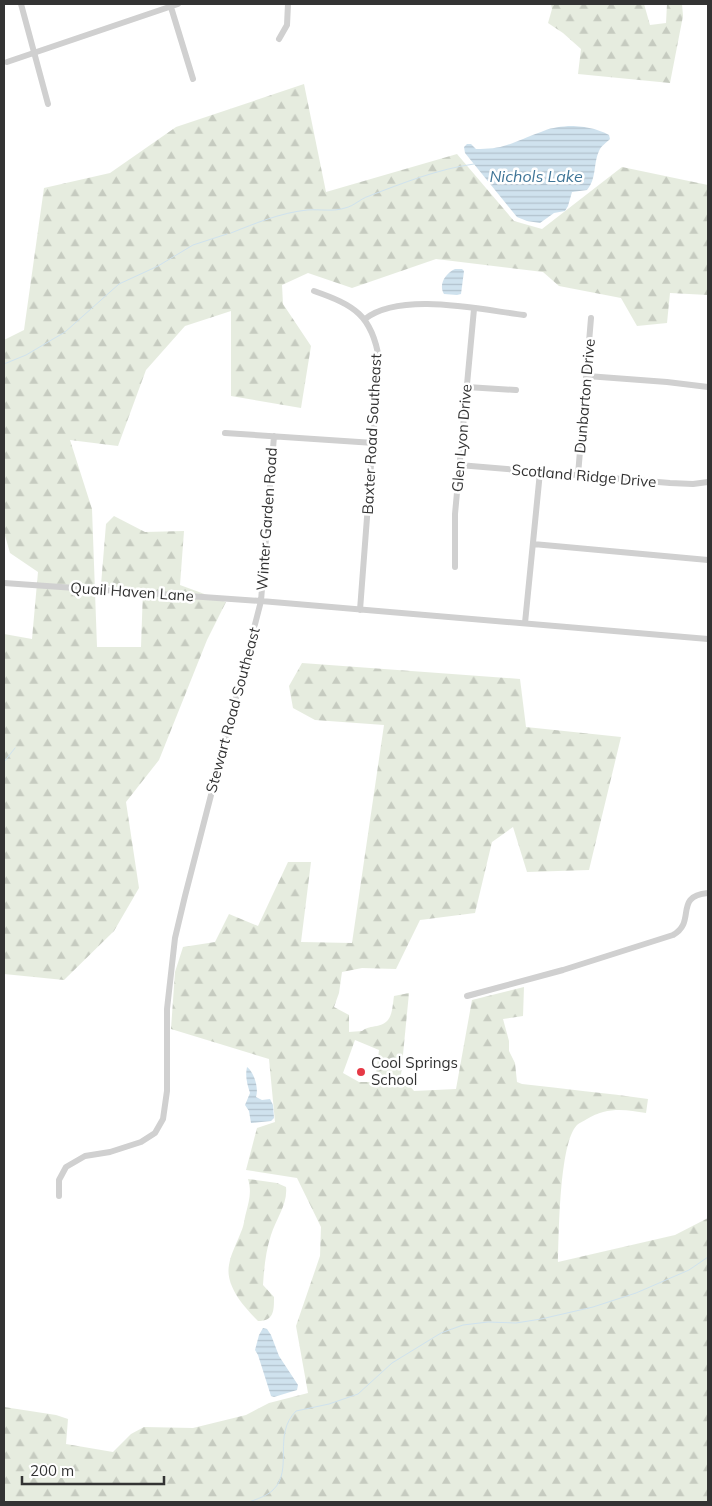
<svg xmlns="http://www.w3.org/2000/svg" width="712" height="1506" viewBox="0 0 712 1506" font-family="Mulish,sans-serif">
<defs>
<pattern id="forest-firs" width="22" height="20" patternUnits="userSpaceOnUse" patternTransform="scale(1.25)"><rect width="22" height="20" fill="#e6ecdf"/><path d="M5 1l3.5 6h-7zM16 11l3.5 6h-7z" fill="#c6cbc0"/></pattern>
<pattern id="water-rules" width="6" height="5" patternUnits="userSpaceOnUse" patternTransform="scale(1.25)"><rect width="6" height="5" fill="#cfe2ee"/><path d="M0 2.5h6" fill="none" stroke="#b2c2cd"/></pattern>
</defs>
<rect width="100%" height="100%" fill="#fff"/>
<path fill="url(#forest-firs)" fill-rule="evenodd" d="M 551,4 L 644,4 L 650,25 L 666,23 L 667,4 L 682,4 L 683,16 L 670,83 L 578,74 L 581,49 L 563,33 L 548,23 L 552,9 Z
M 304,84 L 326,192 L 457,154 L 514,221 L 542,229 L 622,167 L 708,185 L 708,295 L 670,293 L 667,323 L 637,326 L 621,298 L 559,286 L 543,272 L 436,259 L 352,288 L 308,273 L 282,285 L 283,304 L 311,346 L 301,408 L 231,396 L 231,311 L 185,326 L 146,370 L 118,446 L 70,440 L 92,509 L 97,647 L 141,647 L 143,590 L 101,585 L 106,524 L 114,516 L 145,532 L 184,531 L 180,585 L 226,602 L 207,640 L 159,760 L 126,802 L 139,888 L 114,931 L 64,980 L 4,974 L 4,634 L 32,639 L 38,572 L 10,553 L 4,532 L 4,340 L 24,330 L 44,188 L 110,173 L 176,127 Z
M 302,663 L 520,679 L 526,727 L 621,737 L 589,870 L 527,872 L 513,827 L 492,842 L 475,913 L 420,920 L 396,969 L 362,968 L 342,972 L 339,993 L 334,1007 L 349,1015 L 349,1032 L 362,1031 C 367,1027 371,1027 377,1026 C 393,1023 392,1009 394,996 L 409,993 L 401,1075 L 414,1091 L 456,1089 L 472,1000 L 524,987 L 523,1016 L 503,1019 L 509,1041 L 509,1051 L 515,1063 L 517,1082 L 522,1084 C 564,1089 606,1093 648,1099 L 646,1113 C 625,1109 606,1107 587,1119 C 584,1121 579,1123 577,1125 C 559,1143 559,1235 558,1262 L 675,1235 L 708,1218 L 708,1502 L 4,1502 L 4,1407 L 56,1415 L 68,1419 L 66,1444 L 113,1452 L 131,1434 L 144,1427 L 193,1428 L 246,1415 L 269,1403 L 308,1393 L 296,1326 L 320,1256 L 321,1227 L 297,1178 L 246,1170 L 257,1128 L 275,1122 L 269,1059 L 171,1029 L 175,972 L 183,947 L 215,942 L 229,914 L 258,926 L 288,862 L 311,862 L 301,942 L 352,943 L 384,725 L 315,720 L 293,708 L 289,686 ZM 355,1040 L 379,1050 L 375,1082 L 359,1082 L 343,1073 Z
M 248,1179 L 277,1183 L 286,1187 C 288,1204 276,1219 271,1235 C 266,1250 264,1268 263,1285 L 274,1297 C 274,1311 274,1321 258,1321 C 244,1307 225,1286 229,1265 C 231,1253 237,1243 241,1232 C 244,1226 244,1220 246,1213 C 249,1201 252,1192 248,1179 Z"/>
<path fill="url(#water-rules)" d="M 568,126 C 583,126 596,128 609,135 L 610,139 C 606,143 601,146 599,151 C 593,164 597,178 587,190 L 572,192 L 568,206 L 565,211 L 554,213 L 540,223 L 527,221 L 517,217 L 465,153 L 464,147 L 467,144 L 471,144 L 476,149 C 505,150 515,141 541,132 C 549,128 558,127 568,126 Z
M 455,269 L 462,269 L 464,271 L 461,294 L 457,295 L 444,294 C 438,284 446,273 455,269 Z
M 247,1067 C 254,1072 259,1088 256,1097 L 262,1100 L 270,1099 L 273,1105 L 274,1118 L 271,1121 L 251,1123 L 249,1111 L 245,1105 L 250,1093 C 247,1084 245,1076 247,1067 Z
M 263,1328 L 267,1329 L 271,1335 L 279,1356 L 298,1385 L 297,1390 L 274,1397 L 271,1396 L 258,1355 L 255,1350 L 259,1335 Z"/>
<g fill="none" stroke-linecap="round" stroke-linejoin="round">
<path stroke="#cfe2ee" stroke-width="1" d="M 231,233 C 256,223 280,213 307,210 C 320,209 333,212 345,208 C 354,206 360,199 369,196 C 403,183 438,169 474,164
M 4,364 L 26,355 L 65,332 L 119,284 L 158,266 L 193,245 L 227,234
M 4,762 L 15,748
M 249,1502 C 257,1499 267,1496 273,1490 C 294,1470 272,1435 296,1411 L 329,1404 L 358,1394 L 392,1363 L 441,1333 L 463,1325 L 488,1322 L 516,1323 L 541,1319 L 593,1307 L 636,1293 L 689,1270 L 708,1257"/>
<path stroke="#d0d0d0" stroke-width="6" d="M 21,4 L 48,104
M 170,4 L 193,79
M 279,39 L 287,25 L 288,4
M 7,62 L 178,4
M 314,291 C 354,305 372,315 379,359 L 360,610
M 365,319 C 401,291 482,310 524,315
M 587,376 L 667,382 L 708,387
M 467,387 L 516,390
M 225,433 L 374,443
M 459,465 L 670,483 L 693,484 L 708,482
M 578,475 L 591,318
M 533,544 L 708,560
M 455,567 L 455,514 L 474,309
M 4,583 L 261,601 L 708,639
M 525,623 L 540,472
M 467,996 L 563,970 L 673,935 C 697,922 673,896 708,893
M 59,1196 L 59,1180 L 66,1167 L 85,1156 L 110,1152 L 141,1142 L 155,1133 L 163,1119 L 167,1091 L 167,1009 L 175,938 L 185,896 L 261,601 L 274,436"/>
</g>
<circle fill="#e63946" stroke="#fff" stroke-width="2" cx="361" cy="1072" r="5"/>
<g text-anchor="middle" stroke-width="5" stroke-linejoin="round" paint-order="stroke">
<g font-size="15" fill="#333" stroke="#fff">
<text transform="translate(585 396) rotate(-85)" y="5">Dunbarton Drive</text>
<text transform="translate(372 434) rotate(-87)" y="5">Baxter Road Southeast</text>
<text transform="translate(462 438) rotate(-85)" y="5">Glen Lyon Drive</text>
<text transform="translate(584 476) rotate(5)" y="5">Scotland Ridge Drive</text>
<text transform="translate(267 519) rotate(-86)" y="5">Winter Garden Road</text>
<text transform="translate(132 592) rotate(4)" y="5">Quail Haven Lane</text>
<text transform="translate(233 710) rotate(-75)" y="5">Stewart Road Southeast</text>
</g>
<g font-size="15" fill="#333" stroke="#fff" text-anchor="start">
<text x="371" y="1068">Cool Springs<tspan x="371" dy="17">School</tspan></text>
</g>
<g font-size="16" font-style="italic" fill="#3f7597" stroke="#fff">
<text x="536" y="182">Nichols Lake</text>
</g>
</g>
<rect width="712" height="1506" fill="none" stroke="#333333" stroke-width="10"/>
<path d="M22 1476v8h142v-8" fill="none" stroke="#333333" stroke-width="2.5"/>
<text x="30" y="1476" font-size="15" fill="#333333" stroke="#ffffff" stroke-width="4" paint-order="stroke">200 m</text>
</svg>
